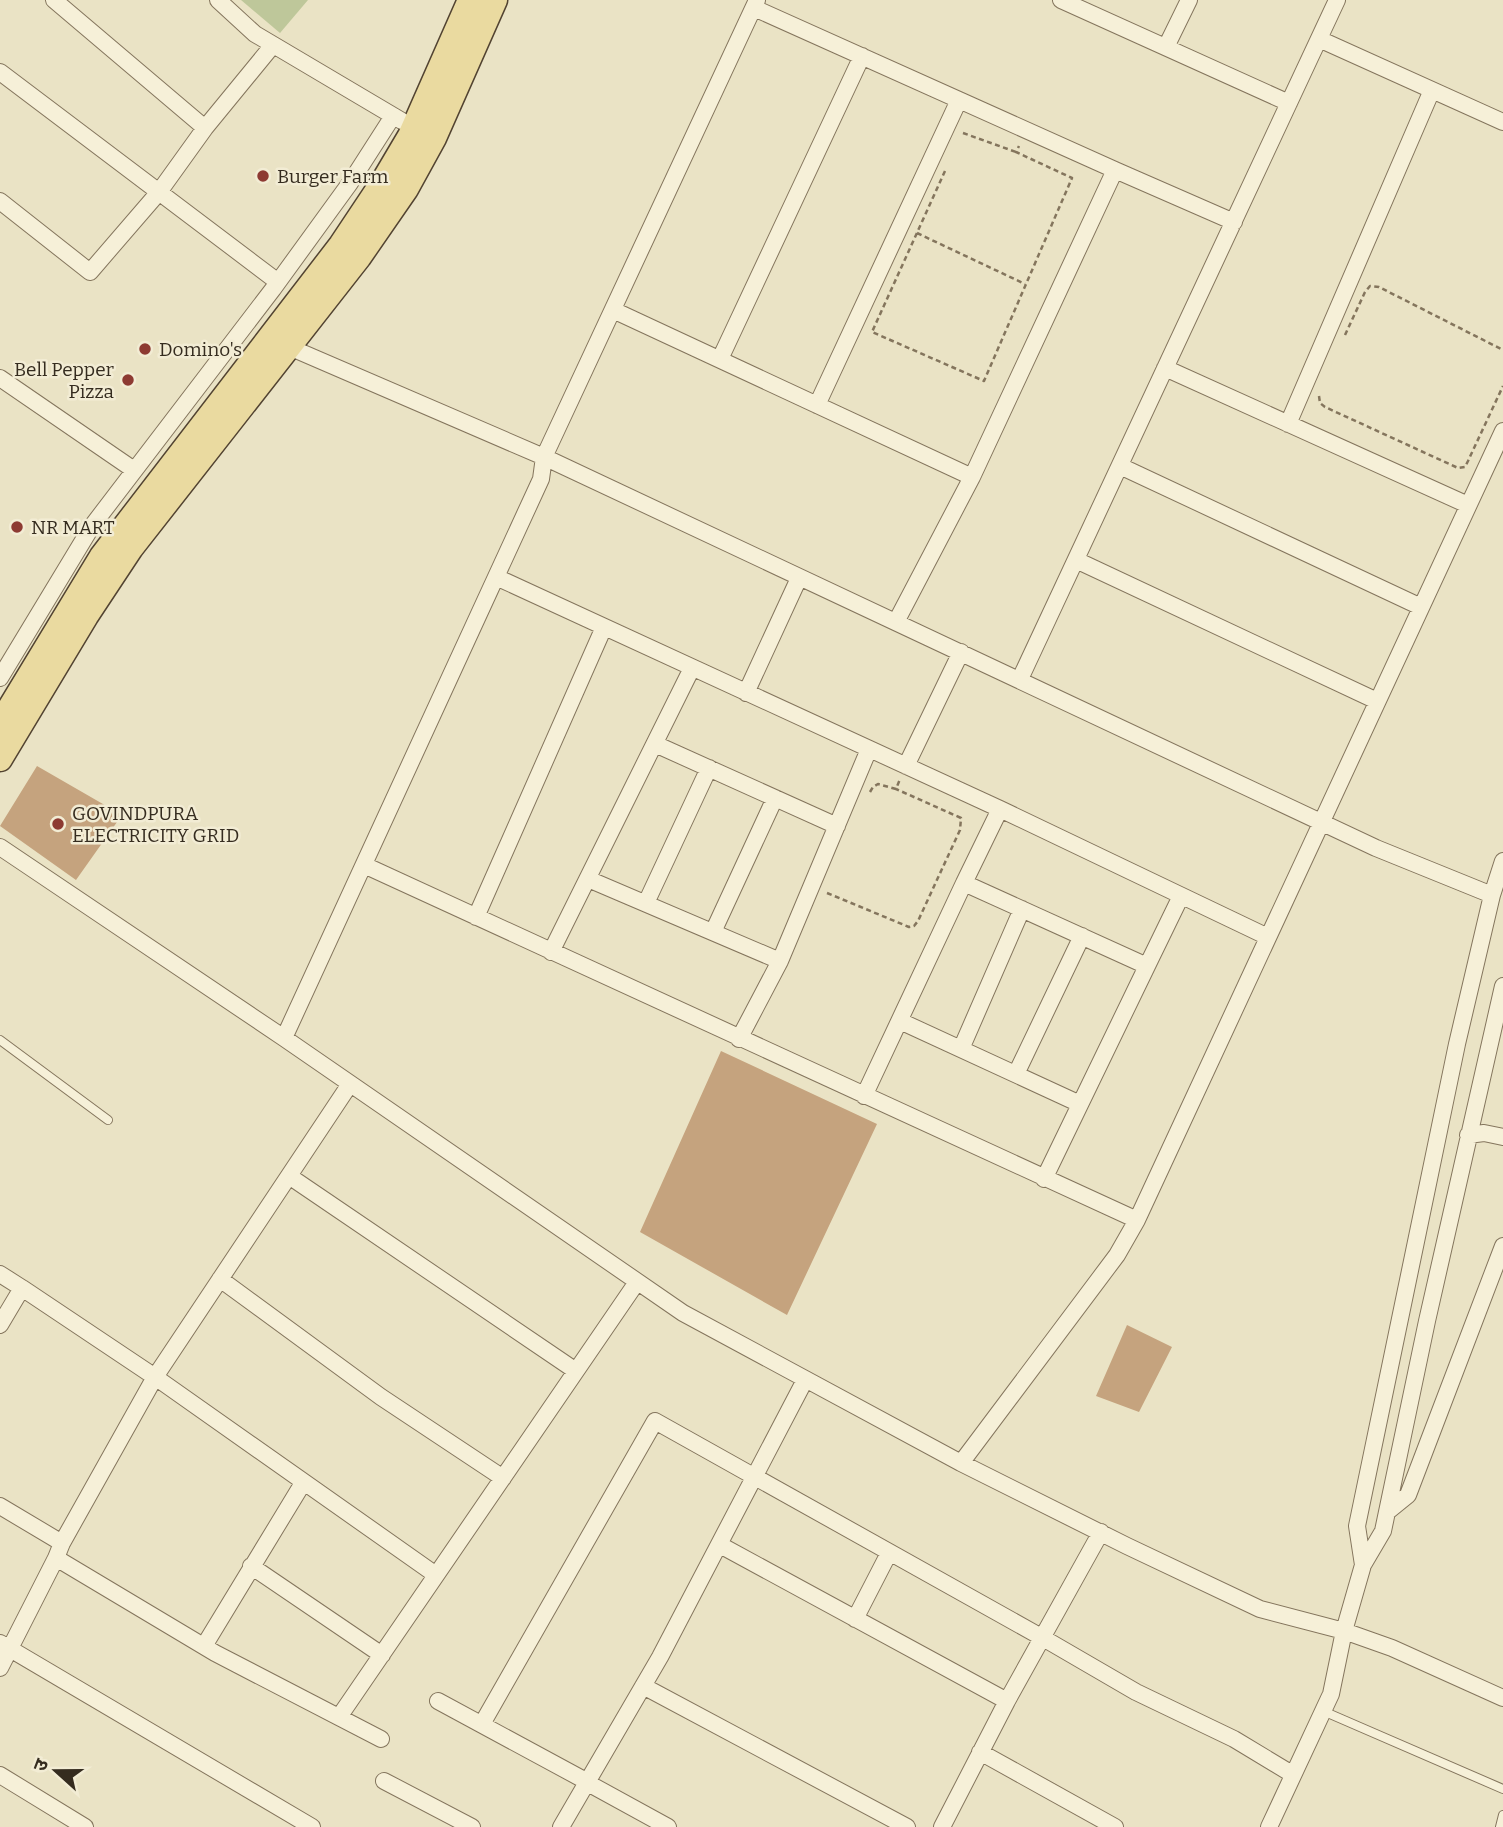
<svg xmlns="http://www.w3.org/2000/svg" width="1503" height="1827" viewBox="0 0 1503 1827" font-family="Bitter,'Noto Sans Devanagari',serif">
<rect width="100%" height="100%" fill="#eae3c5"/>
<path fill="#bec79a" d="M 241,0 L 308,0 L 280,33 Z"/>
<path fill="#c5a37e" d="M 37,766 L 122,815 L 76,880 L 0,826 Z
M 721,1051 L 877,1124 L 787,1315 L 640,1232 Z
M 1127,1325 L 1172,1347 L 1139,1412 L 1096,1396 Z"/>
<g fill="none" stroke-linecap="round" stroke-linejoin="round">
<defs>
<path id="service" d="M 0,1040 L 108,1120
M 1323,1711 L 1503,1789
M 1500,1827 L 1503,1815"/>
<path id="minor" d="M 54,0 L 205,128
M 218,0 L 255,34 L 402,121
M 1061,0 L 1289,103
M 1319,39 L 1503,122
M 1166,47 L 1189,0
M 0,72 L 278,282
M 1115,170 L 1234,222
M 0,201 L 90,272 L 159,192 L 205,128 L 273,45
M 613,310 L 972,477 L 1115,170 L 754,8
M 289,347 L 544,457 L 1376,848 L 1492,895
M 720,359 L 862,56
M 1165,368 L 1468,505
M 0,378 L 134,470
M 817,405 L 959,100
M 1288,424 L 1432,90
M 1120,466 L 1421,607
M 1076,560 L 1377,701
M 496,577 L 1000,809 L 1268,937
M 896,622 L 972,477
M 0,678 L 92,526 L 273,289 L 350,183 L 393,116
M 1020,679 L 1337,0
M 746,693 L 799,578
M 655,744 L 837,826
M 906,766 L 961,652
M 1000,809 L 964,883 L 1147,966 L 1044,1179
M 0,847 L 284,1038 L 683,1313 L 961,1463 L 1127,1546 L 1260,1609 L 1344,1631 L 1331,1694 L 1269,1827
M 1503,861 L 1492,895 L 1457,1044 L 1357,1526 L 1363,1565 L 1383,1531 L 1427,1321 L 1503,986
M 364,865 L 1137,1220 L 1503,431
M 588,879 L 780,961 L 739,1039
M 646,903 L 709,768
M 476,917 L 604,627
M 713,932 L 775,798
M 551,952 L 692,668
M 780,961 L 869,749
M 1147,966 L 1181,896
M 900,1021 L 1080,1104
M 284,1038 L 541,479 L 544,457 L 757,0
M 961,1049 L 1022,909
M 1016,1074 L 1082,936
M 864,1096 L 964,883
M 1468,1135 L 1484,1133 L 1503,1137
M 289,1176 L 576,1371
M 0,1274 L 22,1288 L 0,1325
M 220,1279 L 381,1397 L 503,1478
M 22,1288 L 155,1377 L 436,1575
M 961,1463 L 1117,1255 L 1137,1220
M 0,1506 L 62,1543 L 56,1558 L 215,1653 L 381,1739
M 1387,1512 L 1408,1495 L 1503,1246
M 62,1543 L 155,1377 L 350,1084
M 720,1545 L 1007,1701
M 1363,1565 L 1344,1631 L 1392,1648 L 1503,1698
M 251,1566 L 382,1655
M 855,1619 L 889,1553
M 0,1643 L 312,1827
M 204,1646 L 303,1483
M 0,1668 L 56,1558
M 643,1686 L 907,1827
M 438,1701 L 586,1781
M 339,1717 L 637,1282
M 482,1724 L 655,1421 L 1043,1638 L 1136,1692 L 1234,1739 L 1292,1774
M 980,1752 L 1115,1827
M 0,1775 L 85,1827
M 384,1781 L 472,1827
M 586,1782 L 668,1827
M 561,1827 L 660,1657 L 805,1380
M 942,1827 L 1007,1701 L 1101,1532"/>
<path id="primary" d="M 0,724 L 102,556 L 341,245 L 381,185 L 410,136 L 470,0
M 0,759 L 86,616 L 131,548 L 359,257 L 406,189 L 434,138 L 495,0"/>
</defs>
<use href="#service" stroke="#84755d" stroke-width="10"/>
<use href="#minor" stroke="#84755d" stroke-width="18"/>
<use href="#primary" stroke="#524331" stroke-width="27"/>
<path stroke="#84755d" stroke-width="2.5" stroke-dasharray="5 3.5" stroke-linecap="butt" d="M 963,133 L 1016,152
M 945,171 L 872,332 L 984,381 L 1072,178 L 1016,152 L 1019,146
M 917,233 L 1025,284
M 1345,335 L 1365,292 L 1370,286 L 1379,287 L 1503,350
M 1319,396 L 1320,403 L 1325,407 L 1458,468 L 1465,467 L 1468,461 L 1503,386
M 870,792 L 873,787 L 878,784 L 896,789 L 900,779
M 827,893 L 909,927 L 914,926 L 918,921 L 960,830 L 961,818 L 896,789"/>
<use href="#service" stroke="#f6f0d8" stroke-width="8"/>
<use href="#minor" stroke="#f6f0d8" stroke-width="16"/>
<use href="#primary" stroke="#eadaa0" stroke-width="24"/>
</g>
<g fill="#8d3a32" stroke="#f2ecd4" stroke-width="2.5">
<circle cx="263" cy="176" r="7"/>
<circle cx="145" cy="349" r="7"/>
<circle cx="128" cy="380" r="7"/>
<circle cx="17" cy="527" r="7"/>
<circle cx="58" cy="824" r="7"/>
</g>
<g text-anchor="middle" stroke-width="5" stroke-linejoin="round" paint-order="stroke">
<g font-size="19" fill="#352c1f" stroke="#f2ecd4" text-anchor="start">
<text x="277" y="183">Burger Farm</text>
<text x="159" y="356">Domino's</text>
<text x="114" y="376" text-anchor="end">Bell Pepper<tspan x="114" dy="22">Pizza</tspan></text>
<text x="31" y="534">NR MART</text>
<text x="72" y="820">GOVINDPURA<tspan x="72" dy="22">ELECTRICITY GRID</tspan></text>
</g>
</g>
<g transform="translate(56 1771) rotate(291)" stroke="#f2ecd4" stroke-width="5" paint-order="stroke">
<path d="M0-5L12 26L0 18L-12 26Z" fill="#352c1f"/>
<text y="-10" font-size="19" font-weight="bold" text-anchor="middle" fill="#352c1f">उ</text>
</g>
</svg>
